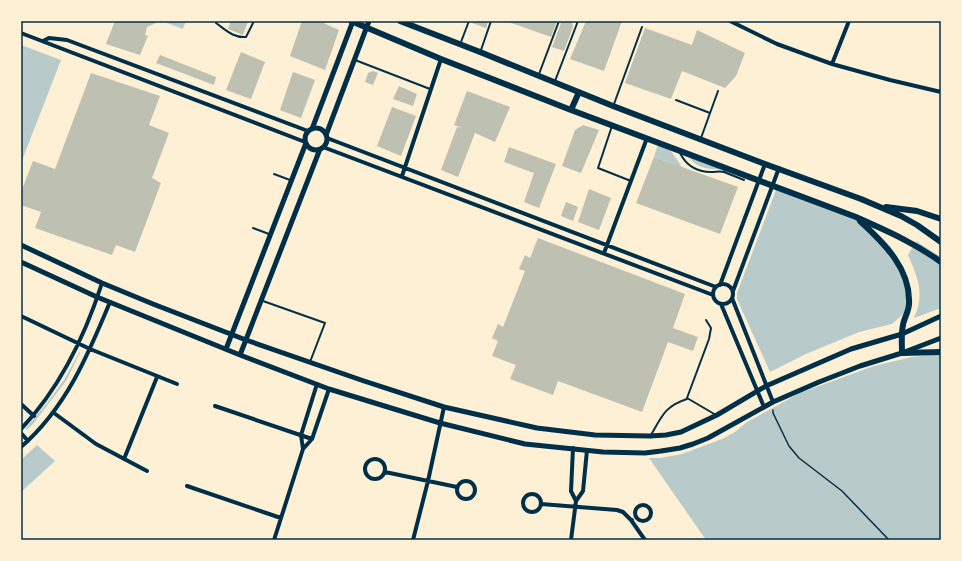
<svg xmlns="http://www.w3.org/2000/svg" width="962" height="561" viewBox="0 0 962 561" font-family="Raleway,sans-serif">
<rect width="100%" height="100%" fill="#fdf0d5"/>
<path fill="#b9caca" d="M 162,21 L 186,21 L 183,29 Z
M 21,45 L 61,60 L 21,163 Z
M 658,144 L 671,151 L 682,167 L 654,157 Z
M 687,155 L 722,169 C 708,170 696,168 687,155 Z
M 776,190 L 852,215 L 865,222 L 881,237 L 890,246 L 901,266 L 906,279 L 907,308 L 901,316 L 892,324 L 859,332 L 806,354 L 770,372 L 737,299 L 737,293 Z
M 916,241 L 941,257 L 941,308 L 914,318 C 925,294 918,278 908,255 Z
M 80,351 L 80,353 L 66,381 L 33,424 L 26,430 L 26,428 L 47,403 L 64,380 Z
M 941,354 L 941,540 L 706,540 L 649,458 L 660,458 L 682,454 L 722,439 L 735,432 L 747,422 L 800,393 L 874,366 L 912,357 Z
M 37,445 L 55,461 L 21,492 L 21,460 Z"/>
<path fill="#bec0b2" d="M 115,21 L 160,21 L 147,27 L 145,35 L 148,36 L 140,55 L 106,44 Z
M 231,21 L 248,21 L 243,35 L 228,29 Z
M 302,21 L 319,21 L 339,30 L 325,70 L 290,56 Z
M 473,21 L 488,21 L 486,28 L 472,23 Z
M 506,21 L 557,21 L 551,37 Z
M 563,21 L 572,22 L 573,27 L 564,51 L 552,47 L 561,23 Z
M 586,21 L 622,21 L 604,71 L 570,59 Z
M 645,28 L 692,45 L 697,30 L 745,53 L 736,76 L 725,88 L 682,71 L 671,99 L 625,83 Z
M 241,52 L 265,62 L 251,99 L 226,90 Z
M 160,55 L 216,77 L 214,85 L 156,63 Z
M 373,71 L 378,73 L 373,85 L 365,82 L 368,73 Z
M 293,72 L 315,80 L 301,118 L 280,110 Z
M 91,73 L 160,96 L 149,125 L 169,133 L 152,178 L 161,183 L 135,252 L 116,245 L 112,255 L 35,228 L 41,212 L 21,205 L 21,192 L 33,161 L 55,169 Z
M 399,86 L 417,94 L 413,106 L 393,99 Z
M 467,91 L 510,107 L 495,142 L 475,133 L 458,177 L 441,170 L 457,127 L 462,128 L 454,125 Z
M 392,107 L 416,116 L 401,156 L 377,146 Z
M 583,125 L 599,130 L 581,173 L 562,166 L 575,130 Z
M 509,147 L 556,164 L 539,208 L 524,202 L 534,173 L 504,162 Z
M 654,157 L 738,187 L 720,234 L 636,203 Z
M 589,189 L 611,198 L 599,230 L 578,222 Z
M 566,202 L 578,207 L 573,221 L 561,216 Z
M 538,238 L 685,294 L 673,328 L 698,337 L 693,351 L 668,342 L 642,412 L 558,381 L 553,395 L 510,379 L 516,365 L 492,356 L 498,341 L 492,338 L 498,324 L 503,327 L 525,271 L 519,269 L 525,255 L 530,258 Z"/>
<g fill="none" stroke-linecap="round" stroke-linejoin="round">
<path stroke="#003049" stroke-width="1.5" d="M 773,410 L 773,413 L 789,446 L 799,458 L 842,491 L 889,540"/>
<path stroke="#003049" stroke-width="2" d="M 216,23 C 226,30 233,38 246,37 L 254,21
M 461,42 L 469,21
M 481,50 L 491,21
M 355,60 L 430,89
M 539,74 L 559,21
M 555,81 L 578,21
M 676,100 L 710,113
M 614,104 L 642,27
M 612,126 L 598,168 L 631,181
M 701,138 L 718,91
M 680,153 C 686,165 697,172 711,172 C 716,172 720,171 724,172 L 725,169
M 724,172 L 744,180
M 274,174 L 290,180
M 253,228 L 269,234
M 263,301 L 325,323 L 310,362
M 706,320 L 711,328 L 709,339 L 687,398 L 716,415
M 651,435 C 662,416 665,406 687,399"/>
<path stroke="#003049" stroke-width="4" d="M 730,21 L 777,44 L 832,64 L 890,80 L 941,92
M 21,33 L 305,142
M 43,41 L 49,38 L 67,40 L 308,131
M 832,64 L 849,21
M 327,138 L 716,287
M 323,147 L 713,295
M 402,176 L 441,59
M 604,253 L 647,138
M713 294a10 10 0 1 1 20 0a10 10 0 1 1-20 0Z
M 720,285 L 765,164
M 733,291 L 779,168
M 732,298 L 773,402
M 721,304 L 764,407
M 21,316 L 90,349 L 177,384
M 21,404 L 34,416
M 215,406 L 312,439
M 54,413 L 96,444 L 147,471
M 21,429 C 60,388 85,336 102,283
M 21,433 L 28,441
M 21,447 C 66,408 88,355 110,302
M 573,448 L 571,491 L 576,501
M 303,449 L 312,439 L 329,389
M365 469a10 10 0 1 1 20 0a10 10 0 1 1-20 0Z
M 124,459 L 157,377
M 385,472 L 457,487
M457 490a9 9 0 1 1 18 0a9 9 0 1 1-18 0Z
M 187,486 L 281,518
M523 503a9 9 0 1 1 18 0a9 9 0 1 1-18 0Z
M 541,504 L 617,510 L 623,512 L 631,520
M635 513a8 8 0 1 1 16 0a8 8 0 1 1-16 0Z
M 632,520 L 631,520 L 645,540
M 274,540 L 303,449 L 301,435 L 317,384
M 413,540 L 428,481 L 444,407
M 571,540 L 576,501 L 583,491 L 587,450"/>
<path stroke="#003049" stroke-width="5" d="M305 139a11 11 0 1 1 22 0a11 11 0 1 1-22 0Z
M 312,129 L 353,21
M 326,135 L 369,21
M 21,245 L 102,283 L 153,304 L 246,340 L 364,381 L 444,407 L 537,428 L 595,435 L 650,436 L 666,435 L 681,432 L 717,415 L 766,386 L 851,349 L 902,334 L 941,316
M 21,262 L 97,297 L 240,355 L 329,389 L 440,423 L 525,444 L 603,452 L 645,453 L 661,451 L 680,448 L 693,444 L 708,438 L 773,402 L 819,382 L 860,366 L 902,353 L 941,338
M 226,349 L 306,143
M 240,355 L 320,149"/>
<path stroke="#003049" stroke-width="6" d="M 351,21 L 441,59 L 571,110 L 856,217 C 887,231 913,242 941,262
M 400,21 L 480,52 L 613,106 L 765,164 L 861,199 L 901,216 L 917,225 L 941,242
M 571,110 L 579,92
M 886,207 L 917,211 L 941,219
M 860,221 C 884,243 911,269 909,304 C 909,311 904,318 903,325 C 901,334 902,344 902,353 L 941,352"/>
</g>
<rect width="962" height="561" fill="none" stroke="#fdf0d5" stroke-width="44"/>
<rect x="22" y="22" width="918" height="517" fill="none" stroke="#003049" stroke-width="1.5"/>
</svg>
